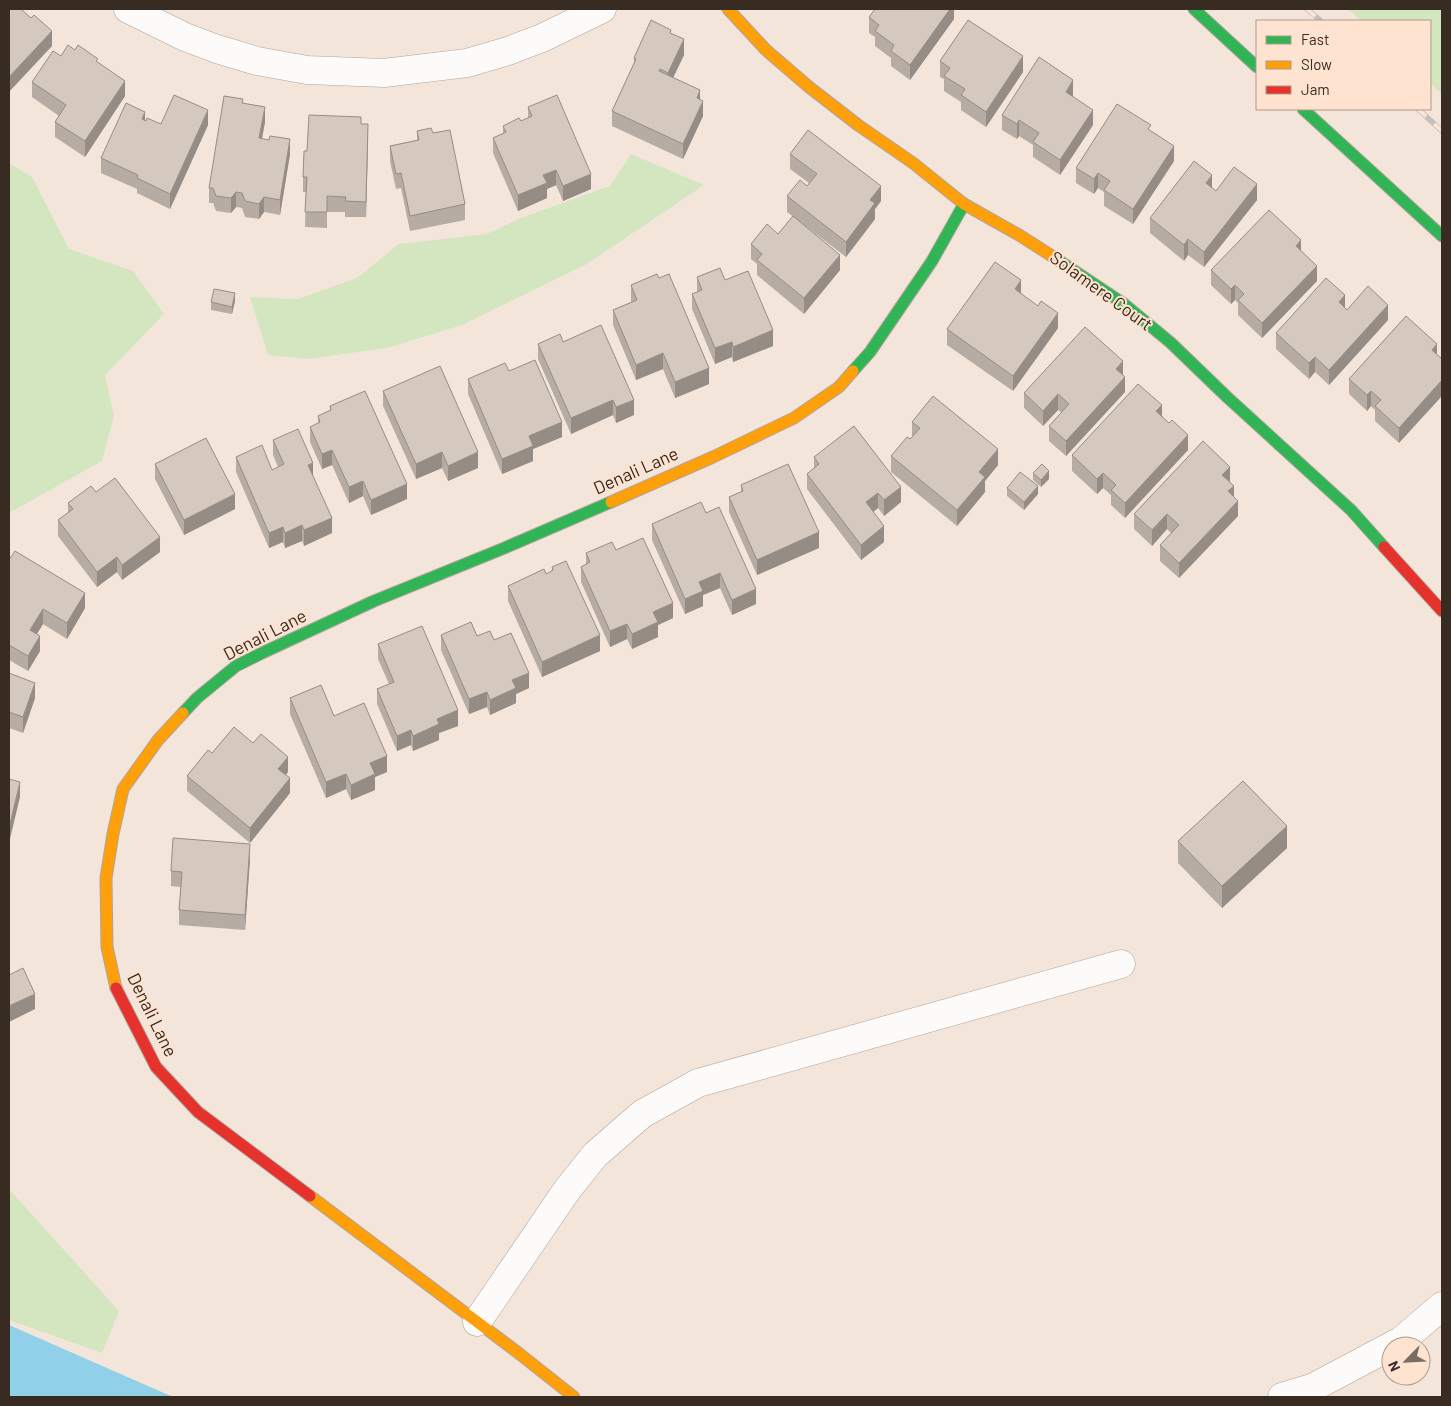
<svg xmlns="http://www.w3.org/2000/svg" width="1451" height="1406" viewBox="0 0 1451 1406" font-family="Barlow,sans-serif">
<rect width="100%" height="100%" fill="#f4e5da"/>
<path fill="#d4e6c0" d="M 1348,9 L 1442,9 L 1442,94 L 1430,83 L 1430,21 L 1361,21 Z
M 631,154 L 704,185 L 587,264 L 462,325 L 387,348 L 308,359 L 268,355 L 250,297 L 298,299 L 357,278 L 399,244 L 487,234 L 521,218 L 610,186 Z
M 9,163 L 32,177 L 69,249 L 133,271 L 164,314 L 105,375 L 114,416 L 102,461 L 9,513 Z
M 9,1189 L 119,1311 L 102,1353 L 9,1320 Z"/>
<path fill="#90d0e9" d="M 9,1325 L 173,1397 L 9,1397 Z"/>
<g fill="none" stroke-linecap="round" stroke-linejoin="round">
<defs>
<path id="street" d="M 128,9 L 185,37 L 217,49 L 257,61 L 307,70 L 384,73 L 467,63 L 508,51 L 542,38 L 602,9
M 477,1322 L 567,1190 L 595,1155 L 642,1114 L 698,1083 L 1121,964
M 1391,1346 L 1401,1341 L 1442,1306
M 1282,1397 L 1312,1388 L 1391,1346"/>
<path id="fast" d="M 1194,9 L 1257,67
M 1303,109 L 1442,236
M 1052,256 L 1124,304 L 1171,343 L 1227,397 L 1351,510 L 1384,547
M 853,371 L 870,352 L 932,261 L 964,204
M 183,713 L 197,698 L 236,666 L 262,653 L 374,601 L 502,549 L 611,502"/>
<path id="slow" d="M 728,9 L 766,50 L 809,87 L 858,125 L 913,163 L 964,204 L 1019,235 L 1052,256
M 611,502 L 713,457 L 794,418 L 839,387 L 853,371
M 116,988 L 107,947 L 106,878 L 113,834 L 123,789 L 158,740 L 183,713
M 310,1196 L 521,1355 L 574,1397"/>
<path id="jam" d="M 1384,547 L 1442,611
M 116,988 L 156,1067 L 198,1112 L 310,1196"/>
</defs>
<use href="#street" stroke="#b0a49a" stroke-width="29"/>
<use href="#fast" stroke="#b0a49a" stroke-width="13"/>
<use href="#slow" stroke="#b0a49a" stroke-width="13"/>
<use href="#jam" stroke="#b0a49a" stroke-width="13"/>
<use href="#street" stroke="#fdfbf9" stroke-width="28"/>
<use href="#fast" stroke="#30b455" stroke-width="11"/>
<use href="#slow" stroke="#ff9f0a" stroke-width="11"/>
<use href="#jam" stroke="#e5322d" stroke-width="11"/>
<defs>
<path id="rail" d="M 1307,9 L 1321,21
M 1418,109 L 1442,131"/>
</defs>
<use href="#rail" stroke="#c3bfbb" stroke-width="5.5"/>
<use href="#rail" stroke="#fee3d0" stroke-width="4" stroke-dasharray="11" stroke-linecap="butt"/>
</g>
<path fill="#b7aca3" d="M 954,9 L 954,19 L 910,80 L 891,66 L 891,58 L 875,46 L 875,37 L 869,33 L 869,17 Z
M 671,34 L 684,55 L 673,78 L 700,99 L 703,116 L 683,159 L 612,126 L 612,111 L 634,65 L 634,58 Z
M 75,50 L 98,63 L 125,96 L 85,157 L 55,137 L 55,122 L 59,116 L 32,97 L 32,82 L 61,56 Z
M 940,61 L 1023,72 L 986,127 L 961,110 L 961,102 L 944,91 L 944,79 L 940,77 Z
M 1073,95 L 1072,97 L 1093,125 L 1060,175 L 1033,157 L 1033,145 L 1019,136 L 1017,139 L 1002,130 L 1002,115 Z
M 243,103 L 265,122 L 262,139 L 290,154 L 280,215 L 264,212 L 259,219 L 245,217 L 242,208 L 236,207 L 231,213 L 216,211 L 213,203 L 209,203 L 209,188 Z
M 528,107 L 591,189 L 563,201 L 556,185 L 547,189 L 547,198 L 518,211 L 493,153 L 493,138 L 503,133 L 503,126 L 521,121 L 528,118 Z
M 145,120 L 161,124 L 208,125 L 170,209 L 137,193 L 137,189 L 101,173 L 101,158 Z
M 361,124 L 368,139 L 366,217 L 345,217 L 345,212 L 327,212 L 327,228 L 305,227 L 306,192 L 303,192 L 303,177 L 307,151 Z
M 417,131 L 433,133 L 465,204 L 465,220 L 410,231 L 401,188 L 396,189 L 390,161 L 390,146 L 417,140 Z
M 1151,131 L 1174,161 L 1133,224 L 1104,206 L 1104,192 L 1098,188 L 1094,194 L 1076,183 L 1076,168 Z
M 790,154 L 881,201 L 875,209 L 875,219 L 846,257 L 787,212 L 787,196 L 807,186 L 809,183 L 790,169 Z
M 1216,191 L 1257,200 L 1204,267 L 1188,255 L 1184,261 L 1150,233 L 1150,218 Z
M 778,234 L 840,270 L 804,314 L 757,275 L 757,264 L 751,259 L 751,244 Z
M 1301,250 L 1317,281 L 1262,338 L 1238,315 L 1238,303 L 1235,300 L 1231,304 L 1211,285 L 1211,270 Z
M 697,277 L 725,280 L 773,346 L 733,362 L 732,357 L 715,364 L 692,309 L 692,294 L 697,292 Z
M 631,285 L 709,384 L 675,398 L 663,369 L 636,380 L 613,325 L 613,310 L 631,302 Z
M 1021,294 L 1058,328 L 1013,391 L 947,345 L 947,329 Z
M 235,301 L 232,314 L 211,310 L 211,302 Z
M 1345,308 L 1347,310 L 1388,320 L 1329,385 L 1315,372 L 1309,379 L 1276,349 L 1276,333 Z
M 1406,316 L 1399,443 L 1375,421 L 1375,410 L 1371,406 L 1367,411 L 1349,394 L 1349,379 Z
M 538,344 L 634,415 L 616,423 L 613,415 L 571,434 L 538,359 Z
M 509,371 L 562,437 L 533,449 L 533,461 L 502,474 L 468,394 L 468,379 Z
M 1123,375 L 1125,392 L 1066,456 L 1049,441 L 1049,426 L 1062,413 L 1058,410 L 1043,426 L 1024,408 L 1024,393 Z
M 383,391 L 478,468 L 448,481 L 442,468 L 416,479 L 383,406 Z
M 330,406 L 407,499 L 371,515 L 363,496 L 349,503 L 332,465 L 322,469 L 310,442 L 310,427 L 318,424 L 318,416 L 330,410 Z
M 1162,416 L 1188,450 L 1125,518 L 1111,505 L 1111,495 L 1103,488 L 1097,494 L 1072,471 L 1072,455 Z
M 912,422 L 998,465 L 985,481 L 985,492 L 957,526 L 891,472 L 891,456 L 912,437 Z
M 273,440 L 313,476 L 332,533 L 304,546 L 302,541 L 285,548 L 283,542 L 269,548 L 236,472 L 236,457 L 272,470 L 278,467 L 273,455 Z
M 814,457 L 901,502 L 884,516 L 878,508 L 873,512 L 884,542 L 861,560 L 807,489 L 807,474 L 814,469 Z
M 155,464 L 235,509 L 184,535 L 155,479 Z
M 1033,473 L 1049,479 L 1041,487 L 1033,480 Z
M 1230,482 L 1238,516 L 1179,578 L 1160,561 L 1160,545 L 1171,533 L 1167,529 L 1152,546 L 1134,529 L 1134,514 Z
M 741,485 L 819,548 L 757,575 L 729,512 L 729,497 L 741,492 Z
M 1007,488 L 1038,494 L 1024,510 L 1007,496 Z
M 96,492 L 160,552 L 122,580 L 117,572 L 97,587 L 58,536 L 58,520 L 68,513 L 68,503 Z
M 706,513 L 756,604 L 732,615 L 720,588 L 703,595 L 703,606 L 685,614 L 652,540 L 652,524 Z
M 616,550 L 673,618 L 658,625 L 658,637 L 632,649 L 627,639 L 610,647 L 581,582 L 581,567 L 586,564 L 586,553 Z
M 9,560 L 85,608 L 67,639 L 43,624 L 37,634 L 40,651 L 28,671 L 9,660 Z
M 552,567 L 600,651 L 542,677 L 508,601 L 508,586 L 546,574 L 552,571 Z
M 441,635 L 477,636 L 494,640 L 529,688 L 516,694 L 516,703 L 490,715 L 487,707 L 469,714 L 441,650 Z
M 378,644 L 458,726 L 439,733 L 439,740 L 413,751 L 411,745 L 397,751 L 377,704 L 377,689 L 389,684 L 378,659 Z
M 9,673 L 35,698 L 23,733 L 9,728 Z
M 290,698 L 334,716 L 387,772 L 375,777 L 375,790 L 351,800 L 346,789 L 326,798 L 290,714 Z
M 288,772 L 286,775 L 290,793 L 250,843 L 187,791 L 187,776 Z
M 1178,841 L 1287,848 L 1222,908 L 1178,863 Z
M 250,859 L 245,930 L 179,925 L 179,910 L 181,887 L 171,886 L 171,871 Z"/>
<path fill="#958c85" d="M 950,9 L 954,9 L 954,19 L 910,80 L 910,65 Z
M 52,31 L 52,46 L 9,92 L 9,77 Z
M 684,39 L 684,55 L 668,88 L 668,73 Z
M 1023,56 L 1023,72 L 986,127 L 986,112 Z
M 1073,80 L 1073,95 L 1066,107 L 1066,92 Z
M 125,81 L 125,96 L 85,157 L 85,141 Z
M 700,90 L 700,106 L 697,98 Z
M 703,101 L 703,116 L 683,159 L 683,144 Z
M 265,107 L 265,122 L 259,153 L 259,138 Z
M 208,110 L 208,125 L 170,209 L 170,194 Z
M 1093,110 L 1093,125 L 1060,175 L 1060,160 Z
M 145,112 L 145,127 L 142,119 Z
M 1019,120 L 1019,136 L 1017,139 L 1017,124 Z
M 368,124 L 368,139 L 366,217 L 366,202 Z
M 290,139 L 290,154 L 280,215 L 280,200 Z
M 1174,146 L 1174,161 L 1133,224 L 1133,209 Z
M 556,170 L 556,185 L 547,189 L 547,198 L 518,211 L 518,195 L 543,175 Z
M 1098,173 L 1098,188 L 1094,194 L 1094,179 Z
M 591,174 L 591,189 L 563,201 L 563,186 Z
M 1212,175 L 1212,191 L 1206,183 Z
M 1257,184 L 1257,200 L 1204,267 L 1204,252 Z
M 881,186 L 881,201 L 875,209 L 875,219 L 846,257 L 846,242 L 870,200 Z
M 236,192 L 236,207 L 231,213 L 231,198 Z
M 264,197 L 264,212 L 259,219 L 259,204 Z
M 1188,239 L 1188,255 L 1184,261 L 1184,245 Z
M 1301,240 L 1301,255 L 1296,246 Z
M 840,255 L 840,270 L 804,314 L 804,298 Z
M 1317,266 L 1317,281 L 1262,338 L 1262,323 Z
M 1021,280 L 1021,295 L 1015,289 Z
M 1235,285 L 1235,300 L 1231,304 L 1231,289 Z
M 235,293 L 235,301 L 232,314 L 232,307 Z
M 1345,295 L 1345,310 L 1339,302 Z
M 1388,305 L 1388,320 L 1329,385 L 1329,370 Z
M 1058,313 L 1058,328 L 1013,391 L 1013,376 Z
M 773,330 L 773,346 L 733,362 L 733,347 Z
M 732,342 L 732,357 L 715,364 L 715,348 Z
M 1437,344 L 1437,360 L 1432,350 Z
M 663,353 L 663,369 L 636,380 L 636,365 Z
M 1315,357 L 1315,372 L 1309,379 L 1309,363 Z
M 1123,361 L 1123,376 L 1116,369 Z
M 709,368 L 709,384 L 675,398 L 675,382 Z
M 1125,377 L 1125,392 L 1066,456 L 1066,441 Z
M 1442,380 L 1442,396 L 1399,443 L 1399,428 Z
M 1371,391 L 1371,406 L 1367,411 L 1367,395 Z
M 1058,394 L 1058,410 L 1043,426 L 1043,411 Z
M 613,400 L 613,415 L 571,434 L 571,418 Z
M 634,400 L 634,415 L 616,423 L 616,407 Z
M 1162,405 L 1162,420 L 1156,411 Z
M 562,422 L 562,437 L 533,449 L 533,461 L 502,474 L 502,459 L 529,436 Z
M 1188,435 L 1188,450 L 1125,518 L 1125,503 Z
M 998,449 L 998,465 L 985,481 L 985,492 L 957,526 L 957,510 L 979,472 Z
M 332,450 L 332,465 L 322,469 L 322,454 Z
M 442,452 L 442,468 L 416,479 L 416,464 Z
M 478,452 L 478,468 L 448,481 L 448,466 Z
M 313,463 L 313,478 L 308,465 Z
M 1230,467 L 1230,482 L 1222,475 Z
M 1049,471 L 1049,479 L 1041,487 L 1041,480 Z
M 1103,473 L 1103,488 L 1097,494 L 1097,479 Z
M 363,481 L 363,496 L 349,503 L 349,487 Z
M 407,484 L 407,499 L 371,515 L 371,500 Z
M 1038,486 L 1038,494 L 1024,510 L 1024,502 Z
M 1234,486 L 1234,501 L 1228,491 Z
M 901,487 L 901,502 L 884,516 L 884,500 Z
M 878,493 L 878,508 L 866,518 L 866,502 Z
M 235,494 L 235,509 L 184,535 L 184,520 Z
M 1238,501 L 1238,516 L 1179,578 L 1179,563 Z
M 1167,514 L 1167,529 L 1152,546 L 1152,530 Z
M 332,518 L 332,533 L 304,546 L 304,530 Z
M 302,525 L 302,541 L 285,548 L 285,533 Z
M 884,526 L 884,542 L 861,560 L 861,545 Z
M 283,527 L 283,542 L 269,548 L 269,533 Z
M 819,532 L 819,548 L 757,575 L 757,560 Z
M 160,537 L 160,552 L 122,580 L 122,565 Z
M 117,557 L 117,572 L 97,587 L 97,572 Z
M 720,573 L 720,588 L 703,595 L 703,606 L 685,614 L 685,599 L 699,582 Z
M 756,589 L 756,604 L 732,615 L 732,600 Z
M 85,593 L 85,608 L 67,639 L 67,623 Z
M 673,603 L 673,618 L 658,625 L 658,637 L 632,649 L 632,634 L 653,612 Z
M 43,609 L 43,624 L 30,645 L 30,630 Z
M 627,624 L 627,639 L 610,647 L 610,631 Z
M 600,635 L 600,651 L 542,677 L 542,662 Z
M 40,636 L 40,651 L 28,671 L 28,656 Z
M 529,673 L 529,688 L 516,694 L 516,703 L 490,715 L 490,700 L 512,680 Z
M 35,683 L 35,698 L 23,733 L 23,717 Z
M 487,692 L 487,707 L 469,714 L 469,699 Z
M 458,710 L 458,726 L 439,733 L 439,740 L 413,751 L 413,736 L 437,719 Z
M 411,730 L 411,745 L 397,751 L 397,736 Z
M 387,756 L 387,772 L 375,777 L 375,790 L 351,800 L 351,785 L 370,763 Z
M 288,757 L 288,772 L 278,784 L 278,769 Z
M 346,774 L 346,789 L 326,798 L 326,782 Z
M 290,778 L 290,793 L 250,843 L 250,828 Z
M 20,782 L 20,797 L 9,843 L 9,828 Z
M 1287,826 L 1287,848 L 1222,908 L 1222,886 Z
M 250,844 L 250,859 L 245,930 L 245,915 Z
M 35,994 L 35,1009 L 9,1022 L 9,1006 Z"/>
<path fill="#d5c8be" stroke="#958c85" d="M 9,9 L 21,9 L 31,18 L 34,15 L 52,31 L 9,77 Z
M 875,9 L 950,9 L 910,65 L 891,51 L 894,45 L 875,31 L 879,25 L 869,17 Z
M 651,20 L 671,30 L 670,33 L 684,39 L 668,73 L 660,69 L 659,71 L 700,90 L 697,98 L 703,101 L 683,144 L 612,111 L 636,59 L 634,58 Z
M 968,20 L 1023,56 L 986,112 L 961,95 L 965,89 L 944,76 L 950,68 L 940,61 Z
M 68,45 L 75,50 L 78,45 L 98,59 L 96,61 L 125,81 L 85,141 L 55,122 L 66,105 L 32,82 L 53,51 L 61,56 Z
M 1039,57 L 1073,80 L 1066,92 L 1093,110 L 1060,160 L 1033,142 L 1039,133 L 1019,120 L 1017,124 L 1002,115 Z
M 174,95 L 208,110 L 170,194 L 137,178 L 138,175 L 101,158 L 126,103 L 145,112 L 142,119 L 146,121 L 147,118 L 161,124 Z
M 557,95 L 591,174 L 563,186 L 556,170 L 543,175 L 547,183 L 518,195 L 493,138 L 506,132 L 503,126 L 519,118 L 521,121 L 532,116 L 528,107 Z
M 224,96 L 243,99 L 242,103 L 265,107 L 259,138 L 269,140 L 270,136 L 290,139 L 280,200 L 264,197 L 259,204 L 245,201 L 242,193 L 236,192 L 231,198 L 216,196 L 213,188 L 209,188 Z
M 1117,104 L 1151,125 L 1148,129 L 1174,146 L 1133,209 L 1104,190 L 1110,181 L 1098,173 L 1094,179 L 1076,168 Z
M 309,115 L 361,117 L 361,124 L 368,124 L 366,202 L 345,201 L 346,197 L 327,196 L 327,212 L 305,212 L 307,177 L 303,177 L 304,151 L 307,151 Z
M 431,128 L 433,133 L 450,130 L 465,204 L 410,216 L 401,173 L 396,174 L 390,146 L 419,140 L 417,131 Z
M 808,130 L 881,186 L 870,200 L 875,203 L 846,242 L 787,196 L 800,180 L 807,186 L 817,174 L 790,154 Z
M 1194,161 L 1212,175 L 1206,183 L 1216,191 L 1234,167 L 1257,184 L 1204,252 L 1188,239 L 1184,245 L 1150,218 Z
M 1269,210 L 1301,240 L 1296,246 L 1317,266 L 1262,323 L 1238,300 L 1244,294 L 1235,285 L 1231,289 L 1211,270 Z
M 793,216 L 840,255 L 804,298 L 757,260 L 762,254 L 751,244 L 767,224 L 778,234 Z
M 995,262 L 1021,280 L 1015,289 L 1038,306 L 1041,301 L 1058,313 L 1013,376 L 947,329 Z
M 720,268 L 725,280 L 748,271 L 773,330 L 733,347 L 732,342 L 715,348 L 692,294 L 702,290 L 697,277 Z
M 657,274 L 659,278 L 669,274 L 709,368 L 675,382 L 663,353 L 636,365 L 613,310 L 637,300 L 631,285 Z
M 1326,278 L 1345,295 L 1339,302 L 1347,310 L 1368,286 L 1388,305 L 1329,370 L 1315,357 L 1309,363 L 1276,333 Z
M 214,289 L 235,293 L 232,307 L 211,302 Z
M 1406,316 L 1437,344 L 1432,350 L 1442,359 L 1442,380 L 1399,428 L 1375,406 L 1381,400 L 1371,391 L 1367,395 L 1349,379 Z
M 601,325 L 634,400 L 616,407 L 613,400 L 571,418 L 538,344 L 560,334 L 563,342 Z
M 1085,327 L 1123,361 L 1116,369 L 1125,377 L 1066,441 L 1049,426 L 1069,404 L 1058,394 L 1043,411 L 1024,393 Z
M 535,360 L 562,422 L 529,436 L 533,446 L 502,459 L 468,379 L 505,363 L 509,371 Z
M 440,366 L 478,452 L 448,466 L 442,452 L 416,464 L 383,391 Z
M 1138,384 L 1162,405 L 1156,411 L 1169,423 L 1172,420 L 1188,435 L 1125,503 L 1111,490 L 1116,485 L 1103,473 L 1097,479 L 1072,455 Z
M 365,391 L 407,484 L 371,500 L 363,481 L 349,487 L 332,450 L 322,454 L 310,427 L 320,422 L 318,416 L 331,410 L 330,406 Z
M 933,396 L 998,449 L 979,472 L 985,477 L 957,510 L 891,456 L 907,437 L 910,439 L 920,428 L 912,422 Z
M 854,426 L 901,487 L 884,500 L 878,493 L 866,502 L 884,526 L 861,545 L 807,474 L 819,464 L 814,457 Z
M 298,429 L 313,463 L 308,465 L 332,518 L 304,530 L 302,525 L 285,533 L 283,527 L 269,533 L 236,457 L 262,445 L 272,470 L 284,464 L 273,440 Z
M 206,438 L 235,494 L 184,520 L 155,464 Z
M 1203,441 L 1230,467 L 1222,475 L 1234,486 L 1228,491 L 1238,501 L 1179,563 L 1160,545 L 1179,525 L 1167,514 L 1152,530 L 1134,514 Z
M 788,464 L 819,532 L 757,560 L 729,497 L 743,491 L 741,485 Z
M 1042,464 L 1049,471 L 1041,480 L 1033,473 Z
M 1020,472 L 1038,486 L 1024,502 L 1007,488 Z
M 115,478 L 160,537 L 122,565 L 117,557 L 97,572 L 58,520 L 73,509 L 68,503 L 91,486 L 96,492 Z
M 701,502 L 706,513 L 719,507 L 756,589 L 732,600 L 720,573 L 699,582 L 703,591 L 685,599 L 652,524 Z
M 643,538 L 673,603 L 653,612 L 658,622 L 632,634 L 627,624 L 610,631 L 581,567 L 590,562 L 586,553 L 612,542 L 616,550 Z
M 15,551 L 85,593 L 67,623 L 43,609 L 30,630 L 40,636 L 28,656 L 9,645 L 9,560 Z
M 566,561 L 600,635 L 542,662 L 508,586 L 544,569 L 546,574 L 553,570 L 552,567 Z
M 471,622 L 477,636 L 490,631 L 494,640 L 511,633 L 529,673 L 512,680 L 516,688 L 490,700 L 487,692 L 469,699 L 441,635 Z
M 422,626 L 458,710 L 437,719 L 439,724 L 413,736 L 411,730 L 397,736 L 377,689 L 394,682 L 378,644 Z
M 9,673 L 35,683 L 23,717 L 9,712 Z
M 321,685 L 334,716 L 364,703 L 387,756 L 370,763 L 375,774 L 351,785 L 346,774 L 326,782 L 290,698 Z
M 234,727 L 253,743 L 261,734 L 288,757 L 278,769 L 290,778 L 250,828 L 187,776 L 208,750 L 212,753 Z
M 9,779 L 20,782 L 9,828 Z
M 1243,781 L 1287,826 L 1222,886 L 1178,841 Z
M 173,838 L 250,844 L 245,915 L 179,910 L 182,872 L 171,871 Z
M 23,968 L 35,994 L 9,1006 L 9,975 Z"/>
<g text-anchor="middle" stroke-width="4" stroke-linejoin="round" paint-order="stroke">
<g font-size="18" fill="#382b22" stroke="#fee3d0">
<text transform="translate(1101 291) rotate(36)" y="6">Solamere Court</text>
<text transform="translate(636 471) rotate(-24)" y="6">Denali Lane</text>
<text transform="translate(265 635) rotate(-27)" y="6">Denali Lane</text>
<text transform="translate(152 1015) rotate(64)" y="6">Denali Lane</text>
</g>
</g>
<rect width="1451" height="1406" fill="none" stroke="#382b22" stroke-width="20"/>
<rect x="1256" y="20" width="175" height="90" fill="#fee3d0" stroke="#af998a"/>
<rect x="1266" y="36" width="25" height="8" fill="#30b455" stroke="#af998a"/>
<text x="1301" y="45" font-size="15" fill="#382b22">Fast</text>
<rect x="1266" y="61" width="25" height="8" fill="#ff9f0a" stroke="#af998a"/>
<text x="1301" y="70" font-size="15" fill="#382b22">Slow</text>
<rect x="1266" y="86" width="25" height="8" fill="#e5322d" stroke="#af998a"/>
<text x="1301" y="95" font-size="15" fill="#382b22">Jam</text>
<g transform="translate(1406 1361) rotate(246)"><circle r="24" fill="#fee3d0" stroke="#af998a"/>
<path d="M0-4L9 19L0 12L-9 19Z" fill="#7a6c62"/>
<text y="-8" font-size="14" font-weight="bold" text-anchor="middle" fill="#382b22">N</text>
</g>
</svg>
